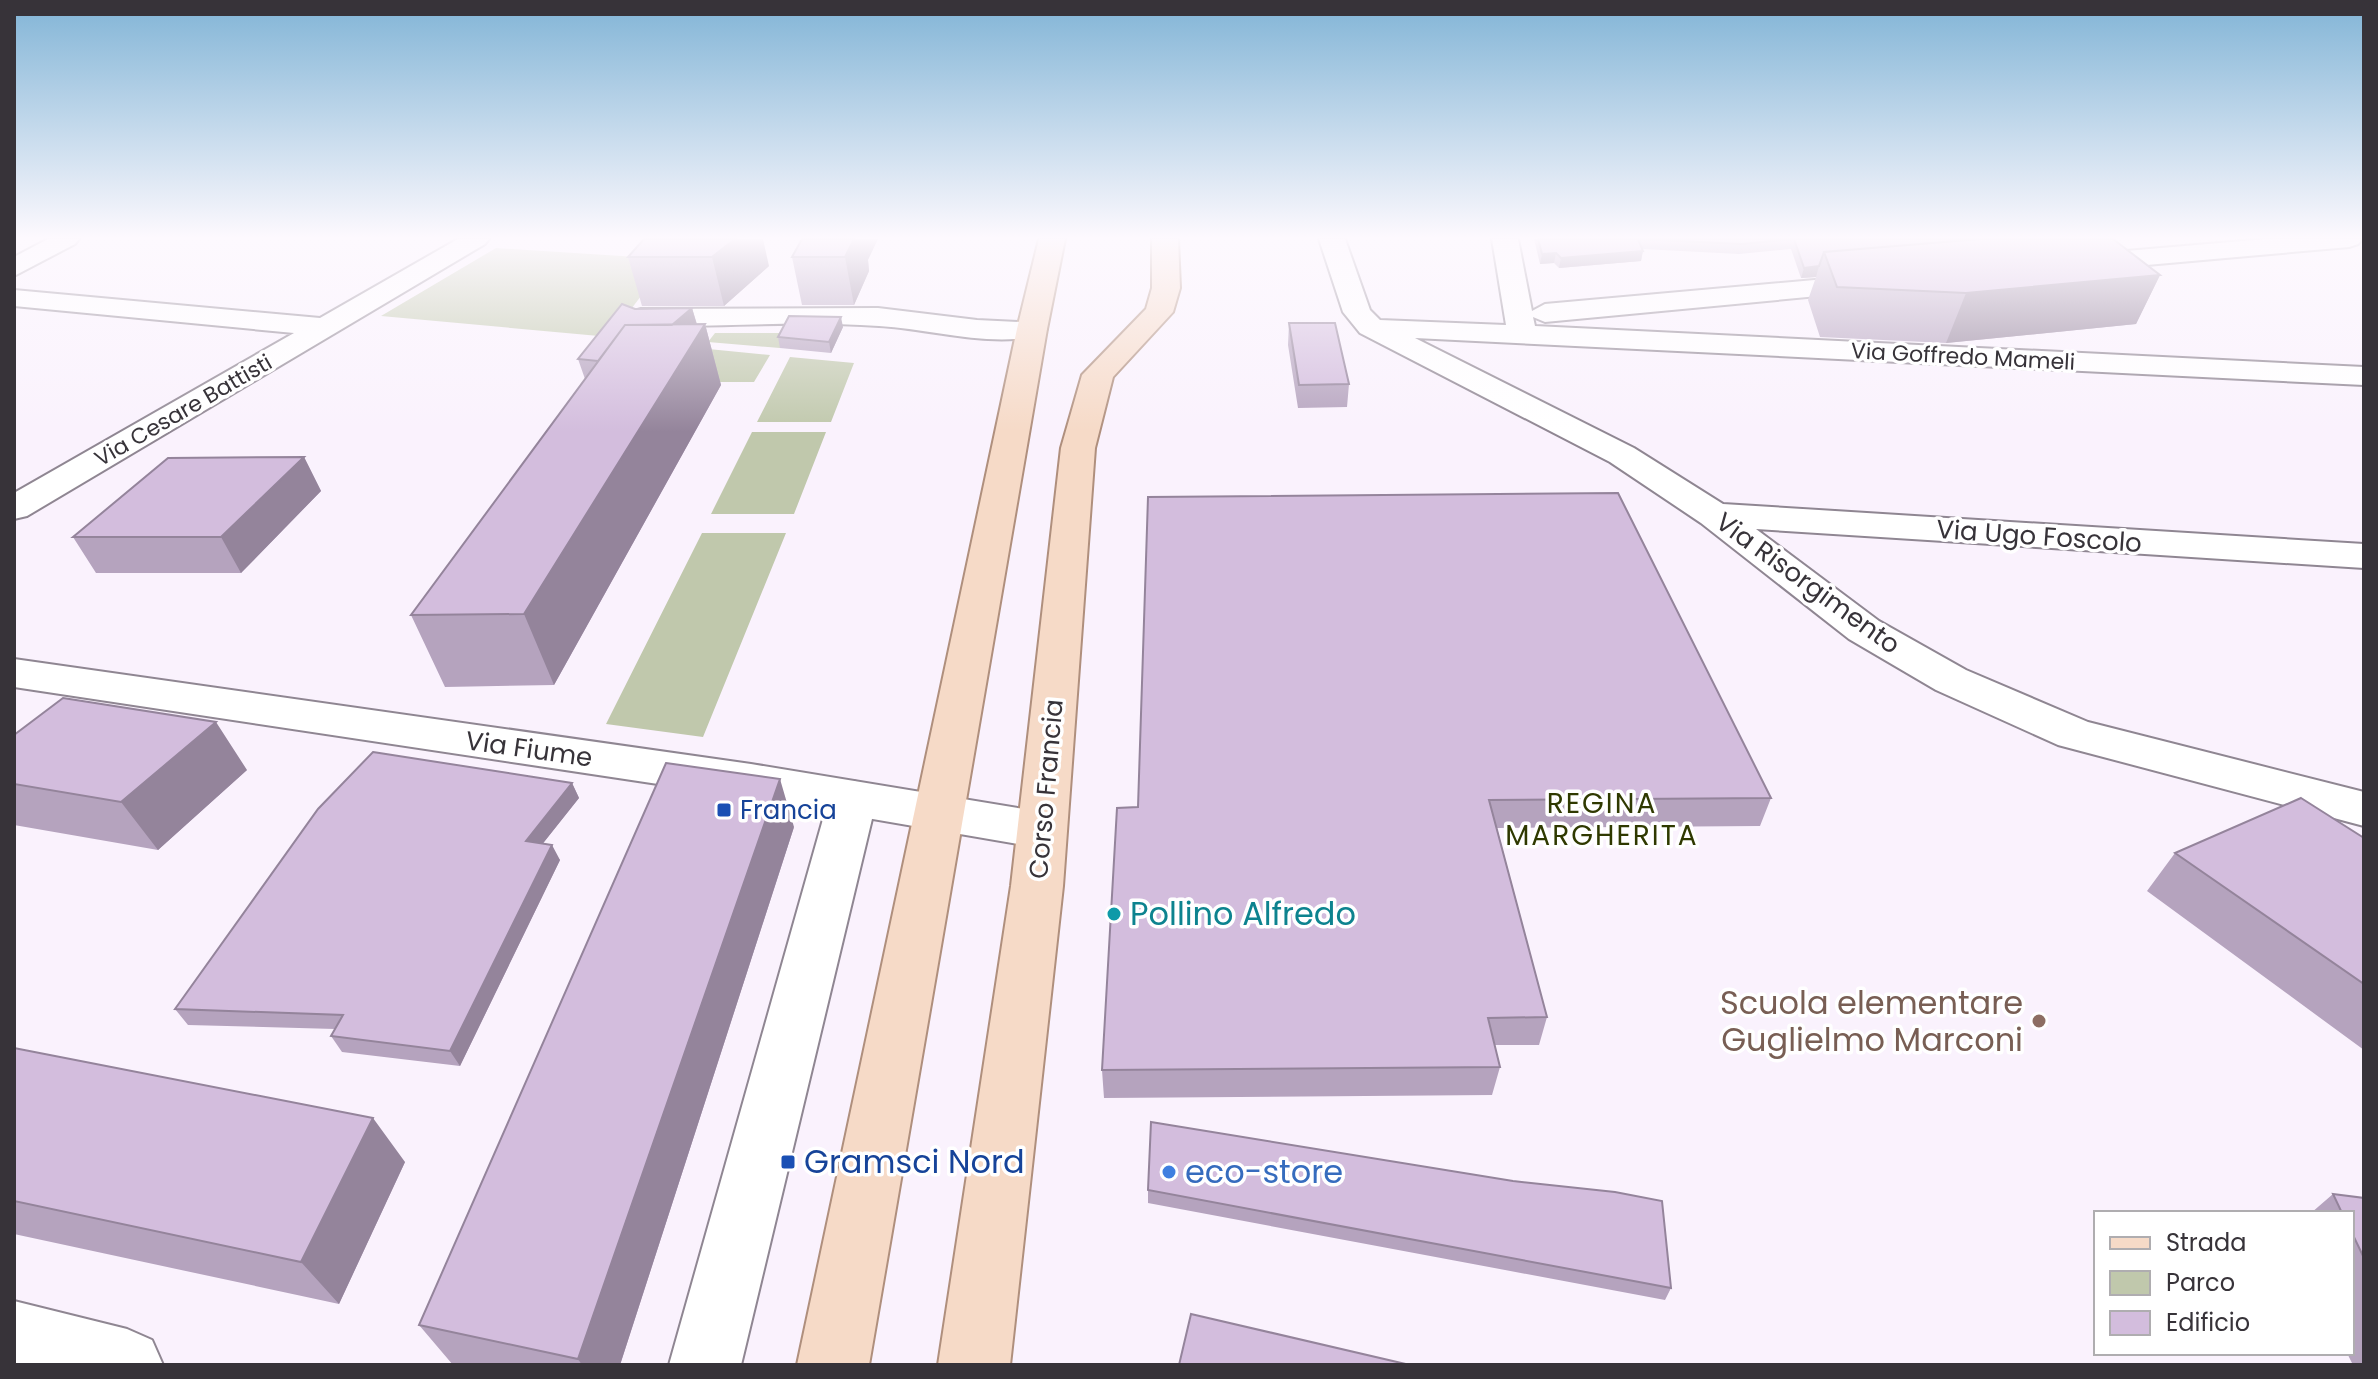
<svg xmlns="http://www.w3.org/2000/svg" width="2378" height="1379" viewBox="0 0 2378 1379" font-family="Poppins,sans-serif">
<rect width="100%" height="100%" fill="#faf2fd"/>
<path fill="#c0c8ac" d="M 496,248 L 669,259 L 610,337 L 381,316 Z
M 715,333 L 798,333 L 780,348 L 708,342 Z
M 678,346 L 770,355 L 754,382 L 696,382 Z
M 790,357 L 854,363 L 831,422 L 757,422 Z
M 752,432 L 826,432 L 794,514 L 711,514 Z
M 702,533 L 786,533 L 703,737 L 606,724 Z"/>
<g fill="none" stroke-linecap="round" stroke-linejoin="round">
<defs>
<path id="minor" d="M 48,239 L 79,239 L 75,244 L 14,276 L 14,257 Z
M 458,239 L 489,239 L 485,244 L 27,516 L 14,519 L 14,493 L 294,333 L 14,306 L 14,290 L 320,318 Z
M 1319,239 L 1345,239 L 1370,310 L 1380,320 L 1506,325 L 1492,239 L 1518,239 L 1532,311 L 1545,304 L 1871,275 L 1881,277 L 1885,283 L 1881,289 L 1871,291 L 1545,322 L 1533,317 L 1535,326 L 2364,367 L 2364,385 L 1415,338 L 1634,448 L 1723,504 L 2364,544 L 2364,568 L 1756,529 L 1879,621 L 1966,670 L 2088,722 L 2364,792 L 2364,826 L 2058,745 L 1936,690 L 1849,639 L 1701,523 L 1610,462 L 1360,333 L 1343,312 Z
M 2266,239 L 2362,239 L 2358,244 L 2349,247 L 2079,271 L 2070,269 L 2066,263 L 2070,257 L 2079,255 Z
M 878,308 L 977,320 L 1042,323 L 1047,329 L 1042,335 C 990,348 932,329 879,326 C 802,321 718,326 641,327 L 631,324 L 627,318 L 631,312 L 641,309 Z
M 853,781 L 870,786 L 877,798 L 741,1365 L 669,1365 L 829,798 L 836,786 Z"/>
<path id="tertiary" d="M 14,659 L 751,764 L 1042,812 L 1060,817 L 1067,830 L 1060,843 L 1042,848 L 751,798 L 14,687 Z
M 14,1301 L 127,1329 L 152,1340 L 163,1365 L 14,1365 Z"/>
<path id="primary" d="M 1039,239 L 1065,239 L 1047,329 L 869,1365 L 797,1365 L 1017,329 Z
M 1152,239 L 1178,239 L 1180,288 L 1173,312 L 1113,377 L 1095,448 L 1063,886 L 1010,1365 L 938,1365 L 1011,886 L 1061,448 L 1082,375 L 1146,309 L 1152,288 Z"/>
</defs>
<use href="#minor" stroke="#8f8692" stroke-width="4"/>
<use href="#tertiary" stroke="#8f8692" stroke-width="4"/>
<use href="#primary" stroke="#af8f7d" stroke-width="4"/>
<use href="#minor" fill="#fff" fill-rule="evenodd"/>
<use href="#tertiary" fill="#fff" fill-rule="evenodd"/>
<use href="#primary" fill="#f6dac7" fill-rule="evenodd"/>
</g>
<path fill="#b5a3be" d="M 644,239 L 769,266 L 724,306 L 642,306 L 628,257 Z
M 802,239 L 868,260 L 869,271 L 854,305 L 802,305 L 792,257 Z
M 1534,239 L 2113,239 L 2160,275 L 2136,324 L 1946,343 L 1820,337 L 1808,300 L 1816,277 L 1801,278 L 1791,249 L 1739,254 L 1643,249 L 1641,261 L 1559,268 L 1554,263 L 1540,264 Z
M 692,308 L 697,324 L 705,324 L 721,385 L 554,685 L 445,687 L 411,615 L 585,379 L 578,359 L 635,309 Z
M 1289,323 L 1349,384 L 1347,407 L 1298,408 L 1288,345 Z
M 843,327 L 831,353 L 780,348 L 778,337 Z
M 304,457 L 321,491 L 241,573 L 96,573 L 73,537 Z
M 1148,497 L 1771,798 L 1760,826 L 1497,828 L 1547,1017 L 1539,1045 L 1495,1045 L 1500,1067 L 1492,1095 L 1104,1098 L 1102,1070 L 1138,807 Z
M 14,735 L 247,770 L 158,850 L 14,825 Z
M 572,783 L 579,798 L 543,843 L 560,860 L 460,1066 L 342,1052 L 331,1036 L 335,1029 L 188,1025 L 175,1009 Z
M 794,827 L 620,1365 L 453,1365 L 419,1325 Z
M 2364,838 L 2364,1050 L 2147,891 L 2175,853 Z
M 14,1048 L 405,1162 L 339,1304 L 14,1234 Z
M 1148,1190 L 1671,1288 L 1665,1300 L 1148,1203 Z
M 2333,1194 L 2364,1198 L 2364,1365 L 2353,1365 L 2347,1353 L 2352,1353 L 2352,1213 L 2311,1213 Z"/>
<path fill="#94849b" d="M 735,239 L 763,239 L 769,266 L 724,306 L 712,257 Z
M 854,239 L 878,239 L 868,260 L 869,271 L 854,305 L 845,257 Z
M 1643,251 L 1641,261 L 1559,268 L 1561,258 Z
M 1556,253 L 1554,263 L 1540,264 L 1542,254 Z
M 1819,266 L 1816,277 L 1801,278 L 1804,268 Z
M 2160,275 L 2136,324 L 1946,343 L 1966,293 Z
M 692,308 L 698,329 L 626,364 Z
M 841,317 L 843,327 L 831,353 L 829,342 Z
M 705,324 L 721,385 L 554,685 L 524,614 Z
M 304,457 L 321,491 L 241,573 L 221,537 Z
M 216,722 L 247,770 L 158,850 L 121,802 Z
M 780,779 L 794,827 L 620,1365 L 582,1365 L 578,1359 Z
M 572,783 L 579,798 L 533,856 L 526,841 Z
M 552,845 L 560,860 L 460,1066 L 450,1051 Z
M 373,1118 L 405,1162 L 339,1304 L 301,1262 Z"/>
<path fill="#d3bddd" stroke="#94849b" stroke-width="2" d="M 644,239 L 735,239 L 712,257 L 628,257 Z
M 802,239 L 854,239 L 845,257 L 792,257 Z
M 1538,239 L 1980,239 L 1824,252 L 1819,266 L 1804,268 L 1794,239 L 1742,244 L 1638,239 L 1643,251 L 1561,258 L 1556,253 L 1542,254 Z
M 1980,239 L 2113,239 L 2160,275 L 1966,293 L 1837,287 L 1824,252 Z
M 622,304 L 635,309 L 692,308 L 672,325 L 625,325 L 598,361 L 578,359 Z
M 789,316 L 841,317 L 829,342 L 778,337 Z
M 1289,323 L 1335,323 L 1349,384 L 1299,385 Z
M 705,324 L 524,614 L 411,615 L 625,325 Z
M 304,457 L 221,537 L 73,537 L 168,458 Z
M 1618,493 L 1771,798 L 1489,800 L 1547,1017 L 1488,1018 L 1500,1067 L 1102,1070 L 1117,808 L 1138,807 L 1148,497 Z
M 63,698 L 216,722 L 121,802 L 14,784 L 14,735 Z
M 373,752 L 572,783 L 526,841 L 552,845 L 450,1051 L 331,1036 L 343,1015 L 175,1009 L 318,809 Z
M 666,763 L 780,779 L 578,1359 L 419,1325 Z
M 2301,798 L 2364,838 L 2364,984 L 2175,853 Z
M 14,1048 L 373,1118 L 301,1262 L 14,1201 Z
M 1151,1122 L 1513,1181 L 1615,1192 L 1662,1201 L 1671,1288 L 1148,1190 Z
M 2333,1194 L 2364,1198 L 2364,1258 L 2352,1233 L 2352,1213 L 2342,1213 Z
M 1191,1314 L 1410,1365 L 1179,1365 Z"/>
<linearGradient id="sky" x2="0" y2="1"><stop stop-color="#81b4d6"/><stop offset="0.55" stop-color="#fdf9fe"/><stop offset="1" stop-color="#fdf9fe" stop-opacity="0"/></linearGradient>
<rect width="2378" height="432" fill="url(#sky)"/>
<g fill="#1a4fb4" stroke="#fff" stroke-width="3">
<rect x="716" y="802" width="16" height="16" rx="4"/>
<rect x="780" y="1154" width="16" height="16" rx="4"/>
</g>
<circle fill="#0f9aa8" stroke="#fff" stroke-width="3" cx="1114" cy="914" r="8"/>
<circle fill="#8d6e63" stroke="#fff" stroke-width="3" cx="2039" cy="1021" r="8"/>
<circle fill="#3f7fe0" stroke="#fff" stroke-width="3" cx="1169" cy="1172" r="8"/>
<g text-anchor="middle" stroke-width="7" stroke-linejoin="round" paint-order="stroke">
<g font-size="22" fill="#373339" stroke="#fff">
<text transform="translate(1963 356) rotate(3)" y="8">Via Goffredo Mameli</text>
<text transform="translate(183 410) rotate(-30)" y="8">Via Cesare Battisti</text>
</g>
<g font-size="26" fill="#373339" stroke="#fff">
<text transform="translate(2039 536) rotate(4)" y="9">Via Ugo Foscolo</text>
<text transform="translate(1808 583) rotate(36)" y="9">Via Risorgimento</text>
<text transform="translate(529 749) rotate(8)" y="9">Via Fiume</text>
<text transform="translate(1046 789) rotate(-85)" y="9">Corso Francia</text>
</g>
<g font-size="26" fill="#164399" stroke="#fff" text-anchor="start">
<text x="740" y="819">Francia</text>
</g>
<g font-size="28" letter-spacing="2" fill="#2f3900" stroke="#fff">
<text x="1602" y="813">REGINA<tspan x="1602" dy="32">MARGHERITA</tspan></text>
</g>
<g font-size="32" fill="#0d838f" stroke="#fff" text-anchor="start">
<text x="1130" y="925">Pollino Alfredo</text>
</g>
<g font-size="32" fill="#785e54" stroke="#fff" text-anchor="end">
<text x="2023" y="1014">Scuola elementare<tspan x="2023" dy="37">Guglielmo Marconi</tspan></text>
</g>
<g font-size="32" fill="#164399" stroke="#fff" text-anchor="start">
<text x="804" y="1173">Gramsci Nord</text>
</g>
<g font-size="32" fill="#366cbe" stroke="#fff" text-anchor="start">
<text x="1185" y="1183">eco-store</text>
</g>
</g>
<rect width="2378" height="1379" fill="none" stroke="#373339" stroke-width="32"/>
<rect x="2094" y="1211" width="260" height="144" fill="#ffffff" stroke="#afadb0" stroke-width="2"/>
<rect x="2110" y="1237" width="40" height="12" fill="#f6dac7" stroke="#afadb0" stroke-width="2"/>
<text x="2166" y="1251" font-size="24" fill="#373339">Strada</text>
<rect x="2110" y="1271" width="40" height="24" fill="#c0c8ac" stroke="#afadb0" stroke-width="2"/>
<text x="2166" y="1291" font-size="24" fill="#373339">Parco</text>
<rect x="2110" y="1311" width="40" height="24" fill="#d3bddd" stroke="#afadb0" stroke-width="2"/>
<text x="2166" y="1331" font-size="24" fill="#373339">Edificio</text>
</svg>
